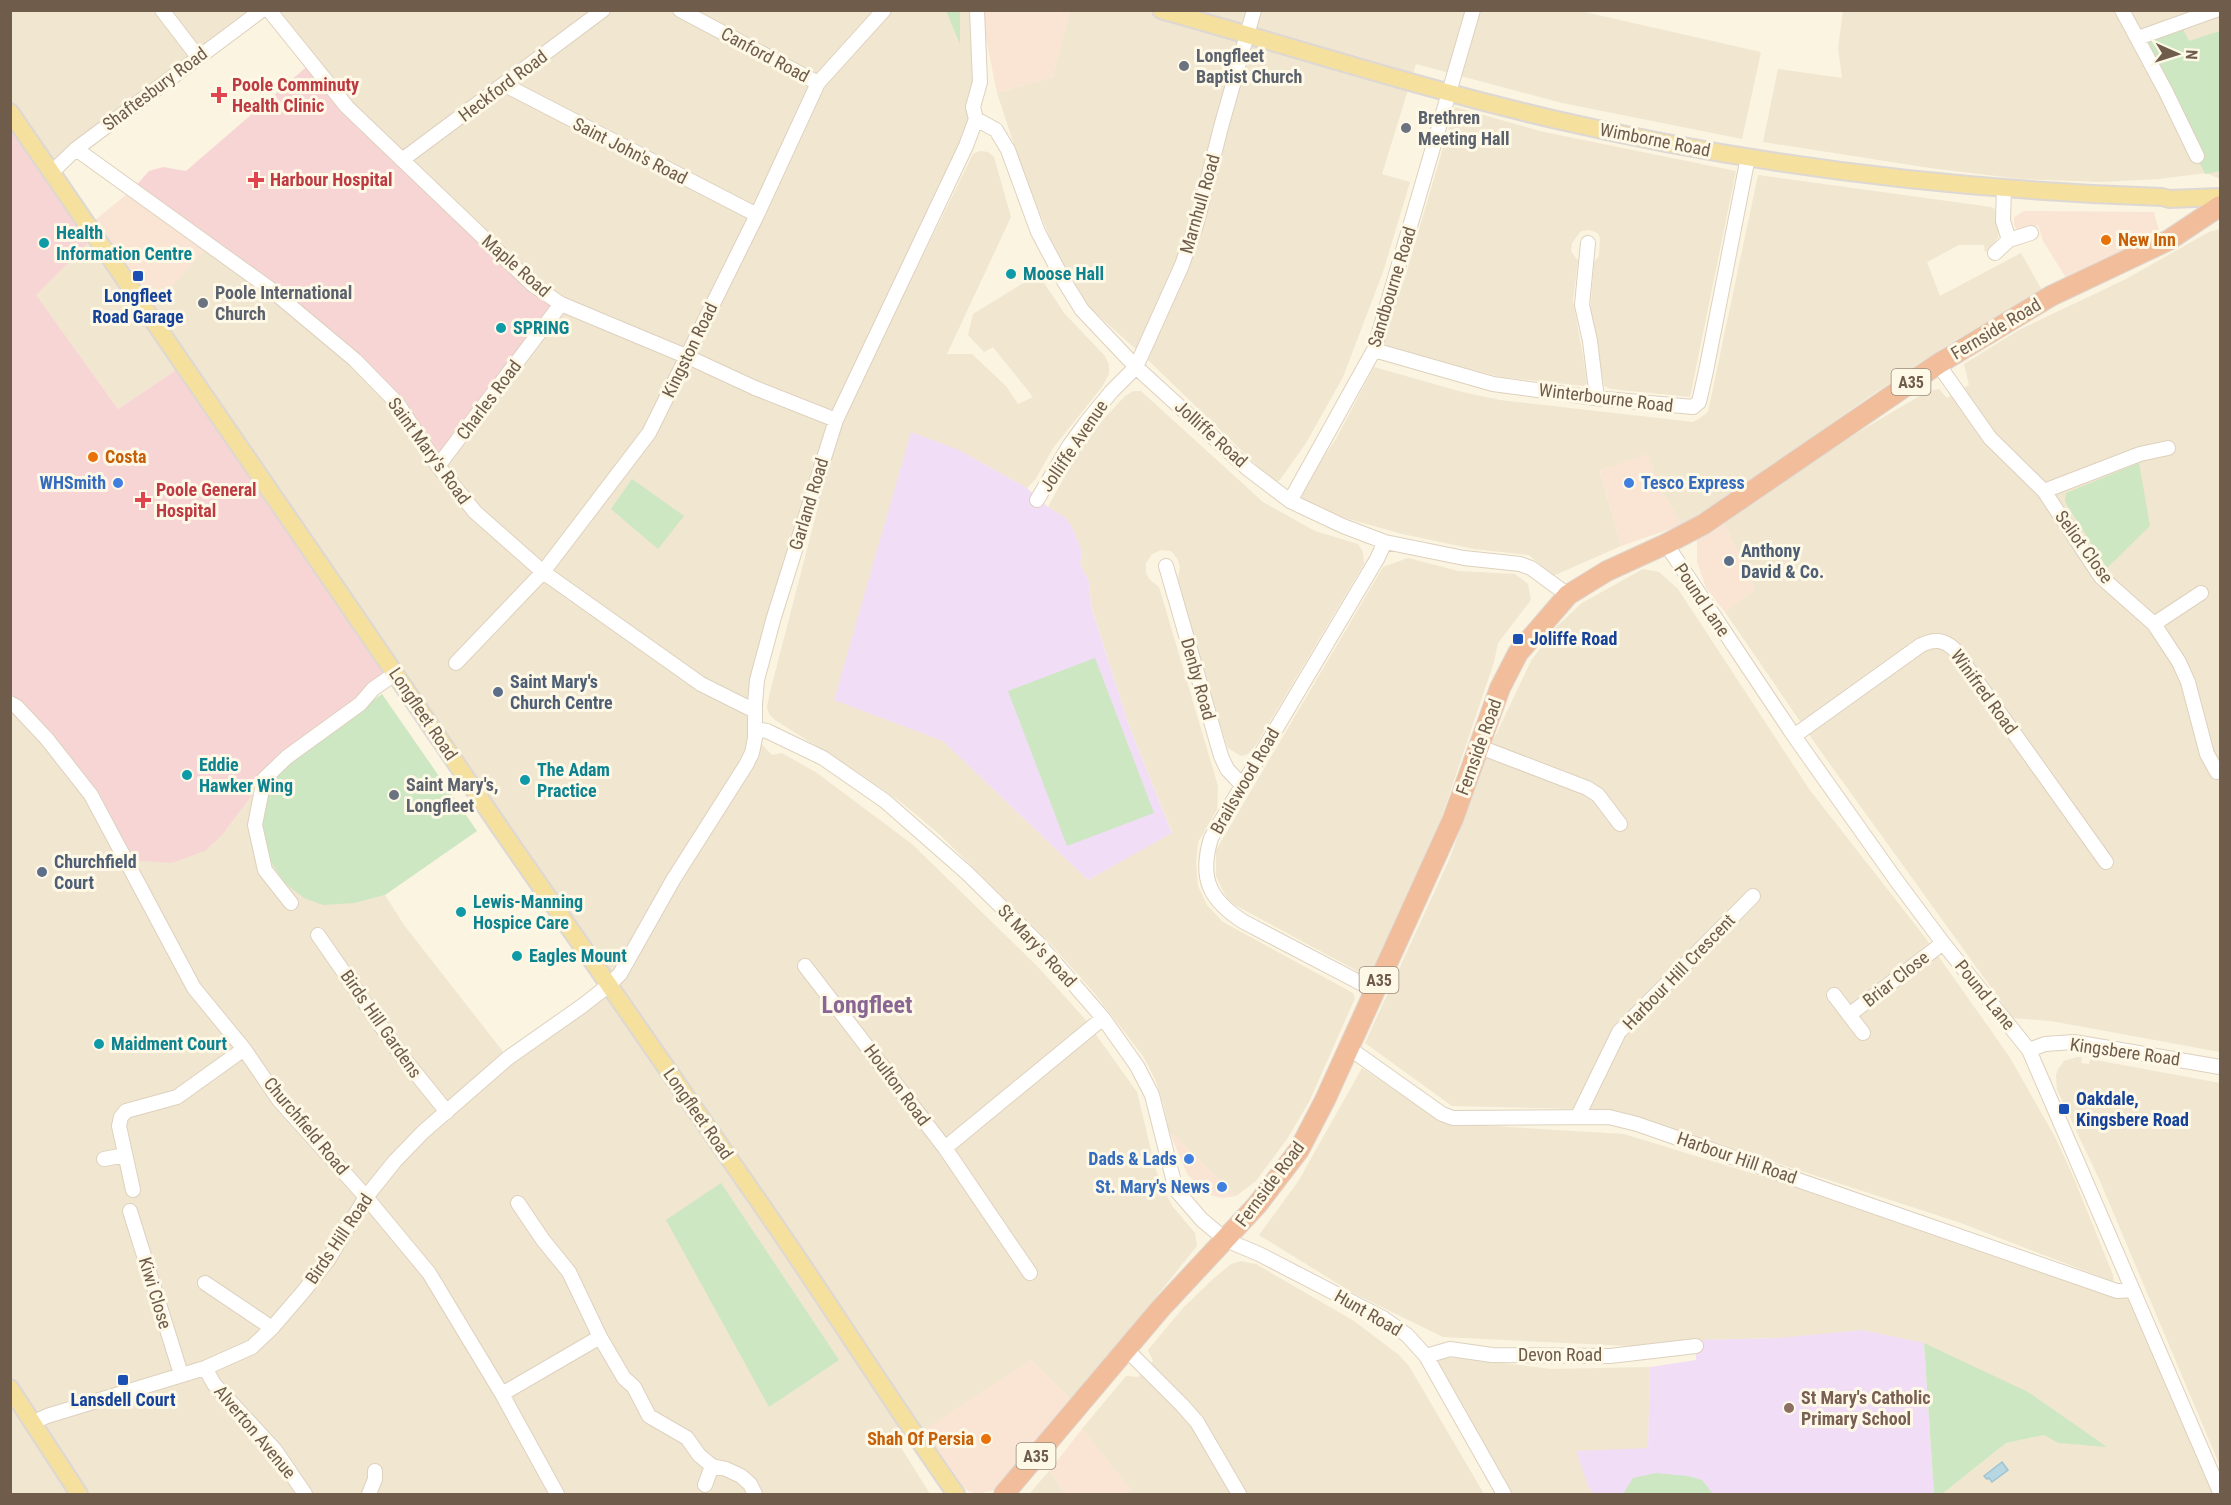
<svg xmlns="http://www.w3.org/2000/svg" width="2231" height="1505" viewBox="0 0 2231 1505" font-family="'Roboto Condensed',sans-serif">
<rect width="100%" height="100%" fill="#faf4e1"/>
<path fill="#f1e6d0" d="M 10,11 L 262,11 L 52,172 L 11,112 Z
M 269,11 L 977,11 L 976,119 L 836,420 L 757,680 L 755,737 L 772,755 L 782,753 L 817,773 L 912,844 L 1039,968 L 1084,1018 L 1137,1092 L 1155,1167 L 1162,1187 L 1173,1207 L 1195,1233 L 1197,1246 L 1072,1401 L 1031,1360 L 900,1446 L 930,1494 L 11,1494 L 11,703 L 223,834 L 264,779 L 355,903 L 385,895 L 404,925 L 508,1058 L 611,988 L 185,364 L 118,409 L 35,295 L 96,235 L 209,245 L 402,160 Z
M 1070,11 L 1580,11 L 1761,52 L 1742,139 L 1562,103 L 1416,64 L 1382,174 L 1410,182 L 1383,272 L 1343,377 L 1306,443 L 1280,480 L 1274,482 L 1148,360 L 1090,308 L 1061,265 L 1021,166 L 997,93 L 1052,77 Z
M 1843,11 L 2220,11 L 2220,179 L 2206,173 L 2158,179 L 2102,182 L 2021,179 L 1930,168 L 1763,142 L 1778,69 L 1842,78 L 1838,48 Z
M 1455,107 L 1544,132 L 1736,171 L 1690,397 L 1611,389 L 1604,386 L 1590,314 L 1594,262 L 1599,256 L 1600,238 L 1598,233 L 1589,230 L 1581,231 L 1572,243 L 1571,251 L 1578,261 L 1573,300 L 1583,356 L 1587,383 L 1584,386 L 1501,377 L 1380,346 L 1406,274 Z
M 980,151 L 988,152 L 994,157 L 1011,217 L 947,354 L 972,354 L 1006,386 L 1018,404 L 1033,397 L 993,347 L 984,352 L 968,335 L 973,314 L 1038,274 L 1065,314 L 1105,356 L 1109,365 L 1109,374 L 1102,387 L 1053,448 L 1035,480 L 1027,488 L 959,450 L 834,699 L 943,741 L 1088,880 L 1172,832 L 1129,726 L 1091,605 L 1089,582 L 1080,563 L 1082,551 L 1072,527 L 1048,507 L 1079,450 L 1101,422 L 1124,397 L 1133,391 L 1141,391 L 1263,502 L 1315,531 L 1358,544 L 1363,552 L 1364,564 L 1256,745 L 1248,754 L 1241,756 L 1228,748 L 1225,740 L 1177,583 L 1180,567 L 1177,558 L 1171,551 L 1161,550 L 1152,554 L 1146,563 L 1146,573 L 1149,579 L 1159,587 L 1218,786 L 1217,810 L 1198,842 L 1196,863 L 1198,886 L 1207,905 L 1223,922 L 1353,993 L 1355,998 L 1309,1102 L 1287,1139 L 1256,1181 L 1236,1196 L 1169,1131 L 1163,1103 L 1155,1079 L 1143,1056 L 1095,994 L 1049,942 L 938,833 L 902,803 L 859,773 L 775,720 L 769,714 L 767,707 L 770,692 L 839,426 L 973,154 Z
M 1758,175 L 1991,207 L 1995,209 L 1998,219 L 1998,237 L 1992,248 L 1985,252 L 1984,245 L 1959,245 L 1927,262 L 1940,296 L 2021,253 L 2042,290 L 1947,345 L 1863,401 L 1712,509 L 1682,525 L 1659,488 L 1648,455 L 1600,471 L 1621,546 L 1553,576 L 1529,555 L 1474,549 L 1402,534 L 1317,510 L 1299,501 L 1298,495 L 1336,439 L 1374,367 L 1462,392 L 1500,400 L 1693,422 L 1700,418 L 1708,412 Z
M 2220,229 L 2220,1052 L 2051,1021 L 2013,1018 L 1817,746 L 1725,612 L 1755,589 L 1723,521 L 1816,457 L 1928,391 L 1939,389 L 1947,398 L 1969,385 L 1964,364 L 2019,330 L 2126,279 L 2209,232 Z
M 1408,558 L 1458,571 L 1515,574 L 1528,584 L 1531,600 L 1498,643 L 1494,662 L 1441,819 L 1374,967 L 1361,973 L 1235,905 L 1227,899 L 1216,876 L 1216,850 L 1383,567 Z
M 1643,569 L 1659,572 L 1678,589 L 1809,789 L 1924,936 L 2009,1056 L 2055,1137 L 2073,1176 L 2113,1275 L 2114,1282 L 1958,1222 L 1632,1116 L 1577,1109 L 1452,1106 L 1365,1043 L 1449,860 L 1490,747 L 1531,661 L 1555,628 L 1582,603 Z
M 2077,1057 L 2082,1057 L 2081,1063 L 2089,1064 L 2090,1059 L 2220,1083 L 2220,1466 L 2100,1181 L 2057,1090 L 2056,1075 L 2058,1069 L 2064,1061 Z
M 1362,1068 L 1443,1123 L 1624,1134 L 2132,1290 L 2220,1494 L 1942,1494 L 2006,1443 L 2044,1435 L 2058,1443 L 2106,1446 L 1964,1364 L 1923,1343 L 1779,1338 L 1702,1340 L 1696,1346 L 1670,1348 L 1443,1337 L 1353,1293 L 1259,1235 L 1299,1180 Z
M 1241,1261 L 1256,1264 L 1354,1321 L 1399,1355 L 1409,1366 L 1484,1494 L 1126,1494 L 1131,1490 L 1082,1429 L 1126,1376 L 1138,1377 L 1153,1361 L 1148,1350 L 1183,1308 L 1212,1280 L 1231,1264 Z
M 1426,1356 L 1469,1359 L 1552,1369 L 1650,1367 L 1648,1448 L 1588,1486 L 1594,1494 L 1504,1494 Z
M 1050,1470 L 1065,1494 L 1029,1494 Z"/>
<path fill="#fae5d5" d="M 985,11 L 1070,11 L 1052,77 L 997,93 L 985,34 Z
M 132,190 L 209,245 L 149,312 L 89,225 Z
M 2024,211 L 2154,212 L 2159,231 L 2155,238 L 2066,278 L 2043,241 L 2038,225 L 2031,231 L 2018,231 L 2014,225 L 2014,217 Z
M 1648,454 L 1659,488 L 1682,525 L 1621,546 L 1600,470 Z
M 1723,521 L 1755,589 L 1725,612 L 1706,588 L 1697,562 L 1697,538 Z
M 1169,1131 L 1236,1196 L 1222,1198 L 1206,1194 L 1187,1174 Z
M 1031,1360 L 1072,1401 L 995,1490 L 976,1494 L 968,1491 L 962,1486 L 924,1430 Z
M 1082,1429 L 1131,1490 L 1126,1494 L 1065,1494 L 1050,1470 Z"/>
<path fill="#f1def6" d="M 911,432 L 959,450 L 1027,488 L 1048,507 L 1066,518 L 1072,527 L 1082,551 L 1080,563 L 1089,582 L 1091,606 L 1129,726 L 1172,833 L 1088,880 L 943,741 L 834,700 Z
M 1862,1330 L 1924,1343 L 1934,1494 L 1594,1494 L 1588,1486 L 1576,1451 L 1648,1448 L 1650,1367 L 1696,1360 L 1696,1346 L 1701,1340 L 1779,1338 Z"/>
<path fill="#f8d5d5" d="M 311,63 L 394,153 L 561,304 L 438,466 L 398,404 L 355,360 L 132,190 L 149,171 L 163,167 L 186,171 Z
M 10,112 L 96,235 L 36,295 L 118,409 L 185,364 L 396,673 L 264,779 L 223,834 L 205,851 L 171,863 L 126,860 L 91,795 L 11,703 Z"/>
<path fill="#cce7c1" d="M 946,11 L 960,11 L 960,44 Z
M 2183,29 L 2189,41 L 2220,31 L 2220,171 L 2205,174 L 2142,45 Z
M 2139,463 L 2150,526 L 2107,568 L 2067,505 L 2065,501 L 2066,493 Z
M 632,479 L 684,516 L 658,549 L 611,509 Z
M 1095,658 L 1154,813 L 1067,846 L 1008,691 Z
M 382,694 L 477,831 L 385,895 L 355,903 L 323,905 L 304,898 L 285,883 L 271,862 L 264,844 L 261,824 L 269,785 L 292,758 Z
M 721,1183 L 839,1360 L 769,1407 L 666,1220 Z
M 1924,1343 L 2028,1392 L 2107,1447 L 2058,1443 L 2044,1435 L 2006,1443 L 1942,1494 L 1934,1494 Z
M 1656,1473 L 1688,1476 L 1702,1480 L 1713,1494 L 1623,1494 L 1633,1478 Z"/>
<path fill="#b7d7e2" stroke="#9ec4d3" stroke-width="1.5" d="M 2002,1462 L 2008,1470 L 1992,1482 L 1989,1478 L 1987,1479 L 1984,1476 Z"/>
<g fill="none" stroke-linecap="round" stroke-linejoin="round">
<defs>
<path id="minor" d="M 162,10 L 198,57
M 269,10 L 347,107 L 533,285 L 561,304 L 688,357 L 755,388 L 836,420
M 680,10 L 818,83
M 2122,10 L 2166,92 L 2197,156
M 2138,38 L 2216,10
M 505,85 L 757,215
M 976,119 L 996,130 L 1008,150 L 1038,232 L 1064,281 L 1082,310 L 1136,367 L 1248,469 L 1290,501 L 1343,526 L 1385,542 L 1464,558 L 1520,564 L 1531,568 L 1568,595
M 76,149 L 269,288 L 355,360 L 398,404 L 438,466 L 475,512 L 543,572 L 701,684 L 755,711
M 402,160 L 603,10
M 52,172 L 76,149 L 262,10
M 2004,189 L 2003,221 L 2009,240
M 1588,243 L 1582,305 L 1590,341 L 1596,390 L 1595,398
M 1995,253 L 2009,240 L 2031,233
M 1374,350 L 1493,384 L 1595,398 L 1693,407 L 1699,402 L 1706,371 L 1748,157
M 1938,364 L 1990,438 L 2044,491 L 2101,577 L 2154,624 L 2179,662 L 2188,682 L 2207,754 L 2217,772
M 438,466 L 561,304
M 2044,491 L 2140,454 L 2168,448
M 1037,500 L 1069,446 L 1085,424 L 1111,392 L 1136,367 L 1182,265 L 1197,222 L 1221,127 L 1254,10
M 1290,501 L 1374,350 L 1473,10
M 1666,544 L 1794,736 L 1896,880 L 1943,943 L 2029,1050 L 2220,1492
M 1166,566 L 1221,756 L 1227,769 L 1242,785
M 2154,624 L 2201,593
M 456,663 L 543,572 L 649,433 L 757,215 L 818,83 L 884,10
M 10,703 L 17,707 L 47,739 L 91,795 L 194,988 L 244,1049 L 279,1100 L 366,1197 L 429,1273 L 502,1394 L 557,1494
M 756,729 L 767,731 L 823,758 L 885,801 L 967,873 L 1038,943 L 1103,1018 L 1137,1066 L 1152,1095 L 1176,1190 L 1202,1220 L 1226,1240 L 1259,1254 L 1383,1318 L 1407,1335 L 1426,1356 L 1504,1494
M 1794,736 L 1921,645 C 1934,639 1943,639 1954,649 L 2106,862
M 1480,747 L 1587,788 L 1598,795 L 1620,824
M 291,903 L 265,870 L 255,825 L 264,779 L 287,757 L 360,704 L 373,689 L 396,673
M 318,935 L 401,1055 L 447,1112
M 805,966 L 945,1148 L 1030,1273
M 1374,990 L 1244,922 C 1209,900 1199,878 1211,838 L 1377,559 L 1385,542
M 1834,995 L 1863,1033
M 1849,1015 L 1943,943
M 1349,1048 L 1442,1114 L 1453,1118 L 1609,1117 L 1637,1124 L 2117,1291 L 2132,1290
M 2029,1050 L 2045,1044 L 2074,1042 L 2220,1067
M 1578,1116 L 1619,1032 L 1753,896
M 945,1148 L 1103,1018
M 104,1159 L 125,1155
M 133,1190 L 119,1126 L 121,1117 L 126,1111 L 177,1097 L 244,1049
M 518,1203 L 543,1240 L 569,1272 L 600,1337 L 624,1378 L 634,1387 L 649,1416 L 687,1438 L 699,1455 L 712,1466 L 726,1469 L 741,1476 L 750,1484 L 755,1494
M 130,1211 L 181,1374
M 205,1283 L 272,1328
M 1126,1349 L 1182,1405 L 1197,1422 L 1239,1494
M 1426,1356 L 1450,1349 L 1492,1355 L 1610,1356 L 1696,1346
M 205,1368 L 214,1384 L 275,1450 L 305,1494
M 502,1394 L 600,1337
M 32,1423 L 47,1416 L 205,1368 L 252,1347 L 272,1328 L 303,1292 L 328,1260 L 366,1197 L 395,1161 L 423,1132 L 508,1058 L 582,1006 L 609,985 L 620,974 L 673,880 L 746,765 L 752,753 L 755,738 L 755,704 L 757,680 L 774,617 L 836,420 L 966,146 L 976,119 L 973,107 L 980,82 L 977,10
M 705,1485 L 712,1466
M 369,1494 L 375,1479 L 375,1471"/>
<path id="major" d="M 1161,10 C 1293,47 1423,89 1557,120 C 1755,166 1958,190 2162,197 L 2169,199 L 2220,197
M 10,112 C 177,352 340,594 505,835 C 595,967 688,1097 778,1229 C 838,1317 895,1407 956,1494
M 10,1388 L 79,1494"/>
<path id="highway" d="M 1004,1494 L 1161,1308 L 1257,1205 L 1299,1150 L 1325,1100 L 1453,819 L 1500,688 L 1518,653 L 1568,595 L 1607,571 L 1666,544 L 1704,524 L 1938,364 L 2051,296 L 2169,240 L 2220,206"/>
</defs>
<use href="#minor" stroke="#ded1be" stroke-width="16"/>
<use href="#major" stroke="#ddd8d4" stroke-width="20"/>
<use href="#highway" stroke="#ddd8d4" stroke-width="22"/>
<use href="#minor" stroke="#fff" stroke-width="14"/>
<use href="#major" stroke="#f6e09d" stroke-width="16"/>
<use href="#highway" stroke="#f1bd9b" stroke-width="20"/>
</g>
<g fill="#6b7280" stroke="#fef8e7" stroke-width="2">
<circle cx="1184" cy="66" r="6"/>
<circle cx="1406" cy="128" r="6"/>
<circle cx="203" cy="303" r="6"/>
<circle cx="394" cy="795" r="6"/>
</g>
<g fill="#e0444e" stroke="#fef8e7" stroke-width="2">
<path d="M216 86h6v6h6v6h-6v6h-6v-6h-6v-6h6z"/>
<path d="M253 171h6v6h6v6h-6v6h-6v-6h-6v-6h6z"/>
<path d="M140 491h6v6h6v6h-6v6h-6v-6h-6v-6h6z"/>
</g>
<g fill="#e8710a" stroke="#fef8e7" stroke-width="2">
<circle cx="2106" cy="240" r="6"/>
<circle cx="93" cy="457" r="6"/>
<circle cx="986" cy="1439" r="6"/>
</g>
<g fill="#0f9aa8" stroke="#fef8e7" stroke-width="2">
<circle cx="44" cy="243" r="6"/>
<circle cx="1011" cy="274" r="6"/>
<circle cx="501" cy="328" r="6"/>
<circle cx="187" cy="775" r="6"/>
<circle cx="525" cy="780" r="6"/>
<circle cx="461" cy="912" r="6"/>
<circle cx="517" cy="956" r="6"/>
<circle cx="99" cy="1044" r="6"/>
</g>
<g fill="#1a4fb4" stroke="#fef8e7" stroke-width="2">
<rect x="132" y="270" width="12" height="12" rx="3"/>
<rect x="1512" y="633" width="12" height="12" rx="3"/>
<rect x="2058" y="1103" width="12" height="12" rx="3"/>
<rect x="117" y="1374" width="12" height="12" rx="3"/>
</g>
<g fill="#3f7fe0" stroke="#fef8e7" stroke-width="2">
<circle cx="118" cy="483" r="6"/>
<circle cx="1629" cy="483" r="6"/>
<circle cx="1189" cy="1159" r="6"/>
<circle cx="1222" cy="1187" r="6"/>
</g>
<g fill="#5c6f8a" stroke="#fef8e7" stroke-width="2">
<circle cx="1729" cy="561" r="6"/>
<circle cx="498" cy="692" r="6"/>
<circle cx="42" cy="872" r="6"/>
</g>
<circle fill="#8d6e63" stroke="#fef8e7" stroke-width="2" cx="1789" cy="1408" r="6"/>
<g text-anchor="middle" stroke-width="6" stroke-linejoin="round" paint-order="stroke">
<g fill="#fef8e7" stroke="#9b8b79" stroke-width="1.5">
<rect x="1891.5" y="369" width="39" height="26" rx="4.5"/>
<rect x="1359.5" y="967" width="39" height="26" rx="4.5"/>
<rect x="1016.5" y="1443" width="39" height="26" rx="4.5"/>
</g>
<g font-size="16" font-weight="bold" fill="#705c4a">
<text x="1911" y="388">A35</text>
<text x="1379" y="986">A35</text>
<text x="1036" y="1462">A35</text>
</g>
<g font-size="18" fill="#705c4a" stroke="#fef8e7">
<text transform="translate(765 55) rotate(28)" y="6">Canford Road</text>
<text transform="translate(503 86) rotate(-37)" y="6">Heckford Road</text>
<text transform="translate(155 89) rotate(-37)" y="6">Shaftesbury Road</text>
<text transform="translate(1655 140) rotate(11)" y="6">Wimborne Road</text>
<text transform="translate(630 151) rotate(27)" y="6">Saint John's Road</text>
<text transform="translate(1200 204) rotate(-74)" y="6">Marnhull Road</text>
<text transform="translate(516 266) rotate(41)" y="6">Maple Road</text>
<text transform="translate(1392 287) rotate(-73)" y="6">Sandbourne Road</text>
<text transform="translate(1996 329) rotate(-31)" y="6">Fernside Road</text>
<text transform="translate(690 350) rotate(-64)" y="6">Kingston Road</text>
<text transform="translate(1606 398) rotate(7)" y="6">Winterbourne Road</text>
<text transform="translate(489 400) rotate(-53)" y="6">Charles Road</text>
<text transform="translate(1211 434) rotate(42)" y="6">Jolliffe Road</text>
<text transform="translate(1074 446) rotate(-56)" y="6">Jolliffe Avenue</text>
<text transform="translate(429 451) rotate(54)" y="6">Saint Mary's Road</text>
<text transform="translate(809 504) rotate(-73)" y="6">Garland Road</text>
<text transform="translate(2084 547) rotate(54)" y="6">Seliot Close</text>
<text transform="translate(1702 600) rotate(56)" y="6">Pound Lane</text>
<text transform="translate(1198 679) rotate(74)" y="6">Denby Road</text>
<text transform="translate(1984 692) rotate(54)" y="6">Winifred Road</text>
<text transform="translate(423 714) rotate(56)" y="6">Longfleet Road</text>
<text transform="translate(1479 747) rotate(-70)" y="6">Fernside Road</text>
<text transform="translate(1245 781) rotate(-60)" y="6">Brailswood Road</text>
<text transform="translate(1037 946) rotate(47)" y="6">St Mary's Road</text>
<text transform="translate(1679 972) rotate(-46)" y="6">Harbour Hill Crescent</text>
<text transform="translate(1896 979) rotate(-38)" y="6">Briar Close</text>
<text transform="translate(1985 995) rotate(51)" y="6">Pound Lane</text>
<text transform="translate(381 1024) rotate(55)" y="6">Birds Hill Gardens</text>
<text transform="translate(2125 1052) rotate(8)" y="6">Kingsbere Road</text>
<text transform="translate(897 1085) rotate(53)" y="6">Houlton Road</text>
<text transform="translate(698 1114) rotate(55)" y="6">Longfleet Road</text>
<text transform="translate(306 1126) rotate(50)" y="6">Churchfield Road</text>
<text transform="translate(1737 1158) rotate(19)" y="6">Harbour Hill Road</text>
<text transform="translate(1270 1184) rotate(-53)" y="6">Fernside Road</text>
<text transform="translate(339 1239) rotate(-56)" y="6">Birds Hill Road</text>
<text transform="translate(155 1293) rotate(73)" y="6">Kiwi Close</text>
<text transform="translate(1368 1313) rotate(30)" y="6">Hunt Road</text>
<text x="1560" y="1361">Devon Road</text>
<text transform="translate(255 1432) rotate(50)" y="6">Alverton Avenue</text>
</g>
<g font-size="18" font-weight="bold" fill="#5b616d" stroke="#fef8e7" text-anchor="start">
<text x="1196" y="62">Longfleet<tspan x="1196" dy="21">Baptist Church</tspan></text>
<text x="1418" y="124">Brethren<tspan x="1418" dy="21">Meeting Hall</tspan></text>
<text x="215" y="299">Poole International<tspan x="215" dy="21">Church</tspan></text>
<text x="406" y="791">Saint Mary's,<tspan x="406" dy="21">Longfleet</tspan></text>
</g>
<g font-size="18" font-weight="bold" fill="#be3a42" stroke="#fef8e7" text-anchor="start">
<text x="232" y="91">Poole Comminuty<tspan x="232" dy="21">Health Clinic</tspan></text>
<text x="270" y="186">Harbour Hospital</text>
<text x="156" y="496">Poole General<tspan x="156" dy="21">Hospital</tspan></text>
</g>
<g font-size="18" font-weight="bold" fill="#0d838f" stroke="#fef8e7" text-anchor="start">
<text x="56" y="239">Health<tspan x="56" dy="21">Information Centre</tspan></text>
<text x="1023" y="280">Moose Hall</text>
<text x="513" y="334">SPRING</text>
<text x="199" y="771">Eddie<tspan x="199" dy="21">Hawker Wing</tspan></text>
<text x="537" y="776">The Adam<tspan x="537" dy="21">Practice</tspan></text>
<text x="473" y="908">Lewis-Manning<tspan x="473" dy="21">Hospice Care</tspan></text>
<text x="529" y="962">Eagles Mount</text>
<text x="111" y="1050">Maidment Court</text>
</g>
<g font-size="18" font-weight="bold" fill="#c56008" stroke="#fef8e7" text-anchor="start">
<text x="2118" y="246">New Inn</text>
<text x="105" y="463">Costa</text>
<text x="974" y="1445" text-anchor="end">Shah Of Persia</text>
</g>
<g font-size="18" font-weight="bold" fill="#164399" stroke="#fef8e7">
<text x="138" y="302">Longfleet<tspan x="138" dy="21">Road Garage</tspan></text>
<text x="1530" y="645" text-anchor="start">Joliffe Road</text>
<text x="2076" y="1105" text-anchor="start">Oakdale,<tspan x="2076" dy="21">Kingsbere Road</tspan></text>
<text x="123" y="1406">Lansdell Court</text>
</g>
<g font-size="18" font-weight="bold" fill="#366cbe" stroke="#fef8e7" text-anchor="end">
<text x="106" y="489">WHSmith</text>
<text x="1641" y="489" text-anchor="start">Tesco Express</text>
<text x="1177" y="1165">Dads &amp; Lads</text>
<text x="1210" y="1193">St. Mary's News</text>
</g>
<g font-size="18" font-weight="bold" fill="#4e5e75" stroke="#fef8e7" text-anchor="start">
<text x="1741" y="557">Anthony<tspan x="1741" dy="21">David &amp; Co.</tspan></text>
<text x="510" y="688">Saint Mary's<tspan x="510" dy="21">Church Centre</tspan></text>
<text x="54" y="868">Churchfield<tspan x="54" dy="21">Court</tspan></text>
</g>
<g font-size="18" font-weight="bold" fill="#785e54" stroke="#fef8e7" text-anchor="start">
<text x="1801" y="1404">St Mary's Catholic<tspan x="1801" dy="21">Primary School</tspan></text>
</g>
<g font-size="24" font-weight="bold" fill="#896693" stroke="#fef8e7">
<text x="867" y="1013">Longfleet</text>
</g>
</g>
<rect width="2231" height="1505" fill="none" stroke="#705c4a" stroke-width="24"/>
<g transform="translate(2177 54) rotate(93)" stroke="#fef8e7" stroke-width="4.5" paint-order="stroke">
<path d="M0-4.5L10 22L0 15L-10 22Z" fill="#705c4a"/>
<text y="-9" font-size="16" font-weight="bold" text-anchor="middle" fill="#705c4a">N</text>
</g>
</svg>
